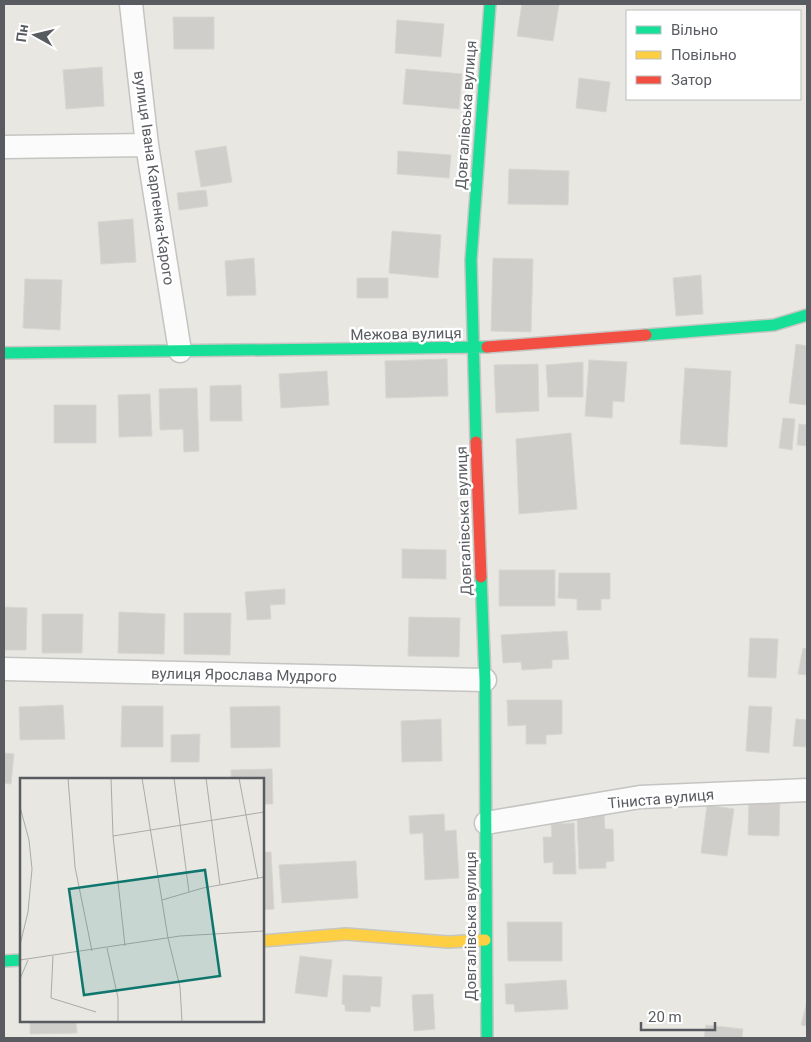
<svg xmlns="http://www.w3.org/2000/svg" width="811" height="1042" viewBox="0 0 811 1042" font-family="Roboto,sans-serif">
<rect width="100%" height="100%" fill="#e8e7e2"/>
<path fill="#cfcecb" stroke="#d8d6d1" d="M 522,4 L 559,4 L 553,41 L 517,36 Z
M 173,17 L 214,17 L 214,49 L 174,49 Z
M 397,20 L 444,24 L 441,57 L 395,53 Z
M 102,67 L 104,106 L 66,109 L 63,70 Z
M 406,69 L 462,74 L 459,109 L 403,104 Z
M 579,78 L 610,82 L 606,112 L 576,108 Z
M 226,146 L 232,182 L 201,187 L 195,151 Z
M 398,151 L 451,155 L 449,178 L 397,174 Z
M 509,169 L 569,171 L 568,205 L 508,204 Z
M 206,190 L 208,206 L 179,210 L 177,193 Z
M 133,219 L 136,262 L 101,264 L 98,222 Z
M 392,231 L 441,235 L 438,278 L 389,273 Z
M 254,258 L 256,295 L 227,296 L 225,261 Z
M 493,258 L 533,259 L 531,332 L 491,331 Z
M 701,275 L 703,314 L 676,316 L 673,278 Z
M 357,278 L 388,278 L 388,298 L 357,298 Z
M 25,279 L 62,280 L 60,330 L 23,328 Z
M 796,344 L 807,346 L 807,405 L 789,403 Z
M 447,359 L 448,396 L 386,398 L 385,361 Z
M 589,360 L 627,362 L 624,402 L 613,401 L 612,418 L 585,416 Z
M 583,362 L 583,397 L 548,397 L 546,365 Z
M 538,364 L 539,411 L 496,413 L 494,365 Z
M 685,368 L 731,371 L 727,447 L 680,444 Z
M 327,371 L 329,405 L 281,408 L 279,374 Z
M 241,385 L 242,421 L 210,421 L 210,386 Z
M 197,388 L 199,451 L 184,452 L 183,429 L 160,430 L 159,389 Z
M 150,394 L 152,436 L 119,437 L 118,395 Z
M 54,405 L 96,405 L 96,443 L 54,443 Z
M 783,418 L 795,419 L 792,450 L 779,448 Z
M 799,424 L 807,425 L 807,446 L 797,445 Z
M 571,433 L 577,509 L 519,514 L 516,439 Z
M 402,549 L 446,550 L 446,579 L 402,578 Z
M 499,570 L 555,570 L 555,606 L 499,606 Z
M 559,573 L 610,573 L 610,599 L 601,599 L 601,610 L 577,610 L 577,599 L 558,598 Z
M 285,589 L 285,604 L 270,605 L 271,619 L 247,620 L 245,592 Z
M 4,607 L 27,608 L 26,650 L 4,650 Z
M 119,612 L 165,614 L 164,654 L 118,653 Z
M 184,613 L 231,613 L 230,655 L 184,654 Z
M 42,614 L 83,614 L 82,653 L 42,653 Z
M 409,617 L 460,618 L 459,657 L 408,656 Z
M 567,631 L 569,659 L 552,660 L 552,668 L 522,670 L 521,662 L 503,663 L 501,635 Z
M 750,638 L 778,639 L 776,678 L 748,677 Z
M 803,648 L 807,649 L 807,675 L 798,674 Z
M 507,700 L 562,700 L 562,734 L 546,735 L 546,744 L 526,744 L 526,725 L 508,726 Z
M 63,705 L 65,739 L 20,740 L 19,707 Z
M 122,706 L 163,706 L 163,747 L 121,747 Z
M 280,706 L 280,747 L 231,748 L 230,707 Z
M 749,706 L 772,707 L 769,753 L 746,751 Z
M 441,719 L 442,761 L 402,762 L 401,721 Z
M 796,719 L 807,720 L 807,747 L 793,746 Z
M 200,734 L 199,762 L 171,762 L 171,735 Z
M 4,753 L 14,754 L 11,784 L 4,783 Z
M 272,769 L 273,804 L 262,804 L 262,780 L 231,780 L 231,770 Z
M 749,797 L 780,798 L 779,836 L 748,835 Z
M 707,805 L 734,809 L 727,856 L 701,853 Z
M 604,813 L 605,829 L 613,829 L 614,861 L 606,862 L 606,868 L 579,869 L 577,814 Z
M 444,814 L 445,831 L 456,830 L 459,878 L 425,880 L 423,833 L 410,834 L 409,816 Z
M 574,823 L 576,874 L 553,874 L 553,862 L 544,863 L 543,837 L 552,837 L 551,824 Z
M 262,852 L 271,852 L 274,909 L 262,910 Z
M 356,861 L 358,898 L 282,903 L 279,865 Z
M 507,922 L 562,922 L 562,961 L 508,961 Z
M 300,956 L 332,960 L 327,997 L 295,993 Z
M 343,975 L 382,977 L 380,1007 L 371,1006 L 370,1012 L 345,1011 L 345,1005 L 342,1004 Z
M 566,980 L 568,1009 L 515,1012 L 514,1004 L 506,1004 L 505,984 Z
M 433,994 L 435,1029 L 414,1031 L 412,995 Z
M 807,1001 L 807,1026 L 801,1025 Z
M 30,1021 L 76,1021 L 77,1033 L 30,1034 Z
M 706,1025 L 743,1029 L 742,1038 L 704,1038 Z"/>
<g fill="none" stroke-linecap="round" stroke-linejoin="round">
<defs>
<path id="street" d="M 131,4 L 147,145 L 180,351
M 4,147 L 147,145
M 4,669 L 485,680
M 486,823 L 640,797 L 807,790"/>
<path id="fast" d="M 646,335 L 774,325 L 807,315
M 4,353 L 487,347
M 476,442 L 471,260 L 490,4
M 481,577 L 485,680 L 487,1038
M 4,961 L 21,960"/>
<path id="slow" d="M 262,941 L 346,934 L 448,942 L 485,940"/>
<path id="jam" d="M 487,347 L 646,335
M 476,442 L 481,577"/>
</defs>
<use href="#street" stroke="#c4c4c3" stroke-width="25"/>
<use href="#fast" stroke="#c5c5c4" stroke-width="14"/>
<use href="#slow" stroke="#c5c5c4" stroke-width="14"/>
<use href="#jam" stroke="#c5c5c4" stroke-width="14"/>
<use href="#street" stroke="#fcfbfb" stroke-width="22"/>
<use href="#fast" stroke="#16e098" stroke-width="11"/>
<use href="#slow" stroke="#ffcf43" stroke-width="11"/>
<use href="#jam" stroke="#f24e42" stroke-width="11"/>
</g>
<g text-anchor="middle" stroke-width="5" stroke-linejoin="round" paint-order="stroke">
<g font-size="15" fill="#585b60" stroke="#fff">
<text transform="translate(466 115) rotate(-86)" y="5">Довгалівська вулиця</text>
<text transform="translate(154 178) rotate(82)" y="5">вулиця Івана Карпенка-Карого</text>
<text transform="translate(406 334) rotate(-1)" y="5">Межова вулиця</text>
<text transform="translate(464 521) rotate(-92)" y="5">Довгалівська вулиця</text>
<text transform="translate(244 675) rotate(1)" y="5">вулиця Ярослава Мудрого</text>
<text transform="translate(661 799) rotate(-5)" y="5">Тіниста вулиця</text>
<text transform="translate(471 926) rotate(-90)" y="5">Довгалівська вулиця</text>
</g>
</g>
<g transform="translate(20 778)">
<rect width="244" height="244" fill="#e8e7e2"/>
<path fill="none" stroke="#aaabaa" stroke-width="1" d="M 48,0 L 55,89 L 72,173M 91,0 L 93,58 L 105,168M 122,0 L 148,160 L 160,209 L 162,244M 154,0 L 169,114M 186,0 L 200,107M 219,0 L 238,101M 0,29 L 9,62 L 12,91 L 8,134 L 0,167M 93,58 L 244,34M 142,122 L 183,110 L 244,99M 87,170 L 98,220 L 98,244M 33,178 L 31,220 L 76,234M 0,182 L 160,158 L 244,153M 0,201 L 8,182"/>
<path fill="#0f766e" fill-opacity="0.15" stroke="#0f766e" stroke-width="2.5" d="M 185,92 L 200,198 L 64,217 L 49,111 Z"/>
<rect width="244" height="244" fill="none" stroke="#585b60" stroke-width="2.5"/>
</g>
<rect width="811" height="1042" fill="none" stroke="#585b60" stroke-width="10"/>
<rect x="626" y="10" width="175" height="90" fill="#ffffff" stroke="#bcbdbf"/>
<rect x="636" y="26" width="25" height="8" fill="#16e098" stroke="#bcbdbf"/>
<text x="671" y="35" font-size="15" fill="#585b60">Вільно</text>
<rect x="636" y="51" width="25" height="8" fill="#ffcf43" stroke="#bcbdbf"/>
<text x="671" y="60" font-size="15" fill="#585b60">Повільно</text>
<rect x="636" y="76" width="25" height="8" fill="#f24e42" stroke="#bcbdbf"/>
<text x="671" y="85" font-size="15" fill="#585b60">Затор</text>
<g transform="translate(35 35) rotate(278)" stroke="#ffffff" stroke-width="4" paint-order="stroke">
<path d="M0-4L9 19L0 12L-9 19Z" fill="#585b60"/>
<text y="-8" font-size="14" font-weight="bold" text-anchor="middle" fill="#585b60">Пн</text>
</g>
<path d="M641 1022v8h74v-8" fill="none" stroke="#585b60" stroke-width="2.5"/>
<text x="648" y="1022" font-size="15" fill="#585b60" stroke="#ffffff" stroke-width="4" paint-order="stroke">20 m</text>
</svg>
